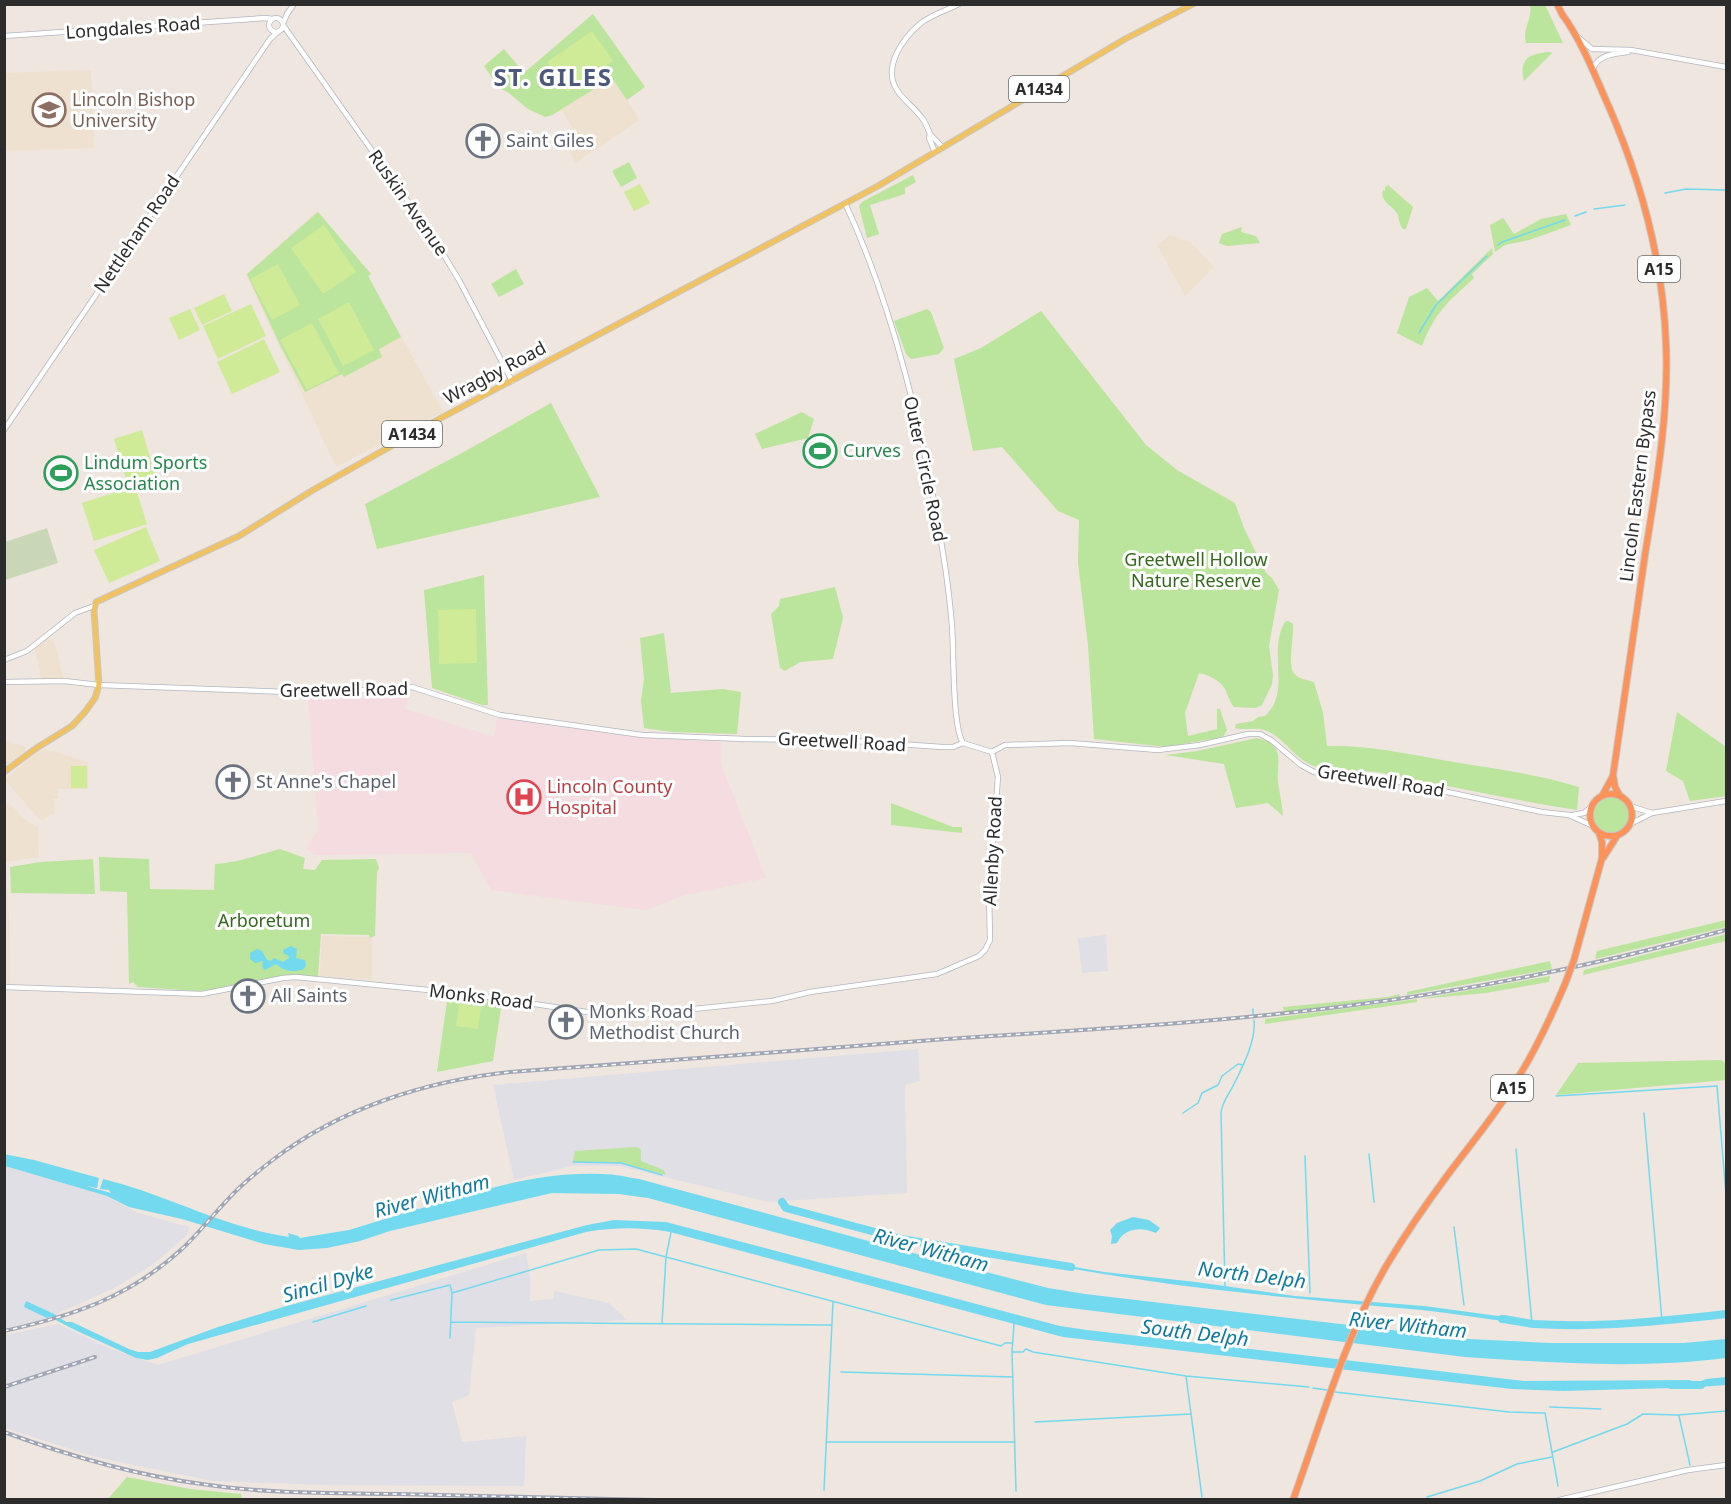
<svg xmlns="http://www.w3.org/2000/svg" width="1731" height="1504" viewBox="0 0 1731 1504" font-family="'Noto Sans',sans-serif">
<rect width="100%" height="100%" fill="#eee6df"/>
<path fill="#e0dfe6" d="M 1106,935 L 1108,971 L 1082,973 L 1078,938 Z
M 918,1049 L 920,1081 L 905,1085 L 907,1193 L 768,1202 L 620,1166 L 572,1166 L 514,1180 L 493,1085 Z
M 4,1166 L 107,1196 L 138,1213 L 189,1227 L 187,1235 L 152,1265 L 114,1288 L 43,1320 L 5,1328 Z
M 526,1253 L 530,1277 L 530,1301 L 554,1299 L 554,1291 L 609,1303 L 627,1320 L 476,1328 L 469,1395 L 452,1402 L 462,1442 L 526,1436 L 524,1486 L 321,1485 L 213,1481 L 95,1457 L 5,1428 L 4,1335 L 58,1324 L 108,1348 L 158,1365 Z"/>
<path fill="#efe1cf" d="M 593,14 L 645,87 L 627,100 L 639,120 L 576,163 L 569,152 L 575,149 L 572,144 L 570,134 L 574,131 L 562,110 L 545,117 L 528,109 L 509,93 L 499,87 L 524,73 Z
M 91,70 L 94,148 L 5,151 L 5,73 Z
M 317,211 L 371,274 L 368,276 L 443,412 L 336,467 L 246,275 Z
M 1170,235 L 1190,242 L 1214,267 L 1185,296 L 1157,245 Z
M 47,638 L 53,641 L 57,651 L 63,678 L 41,679 L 35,647 Z
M 5,741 L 23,745 L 26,748 L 25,752 L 5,766 Z
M 45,749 L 88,762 L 88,789 L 58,789 L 58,799 L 54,799 L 54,813 L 42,820 L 39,819 L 5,780 L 34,753 Z
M 9,803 L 23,818 L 38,828 L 39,857 L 5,862 L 5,815 L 6,804 Z
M 5,868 L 6,868 L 9,919 L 10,984 L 4,984 Z
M 322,936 L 372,937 L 372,980 L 320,976 Z"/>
<path fill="#f4dce0" d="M 409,695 L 405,709 L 494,737 L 497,718 L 645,738 L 722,742 L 721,764 L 766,878 L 681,896 L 646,910 L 491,890 L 471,853 L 315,855 L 306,848 L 318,830 L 308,698 Z"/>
<path fill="#bbe49c" d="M 1530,5 L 1545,5 L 1563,43 L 1526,43 C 1522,29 1533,18 1530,5 Z
M 593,14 L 645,87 L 627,100 L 612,78 L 552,115 L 545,117 L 528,109 L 509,93 L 499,88 L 484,66 L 504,49 L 524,73 Z
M 1550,52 L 1552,53 L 1524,81 C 1518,58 1531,53 1550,52 Z
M 629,162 L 637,178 L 621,187 L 612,171 Z
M 913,175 L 916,182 L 905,188 L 905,194 L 870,205 L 879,234 L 867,238 L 859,206 L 862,202 Z
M 1388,185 L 1413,207 L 1406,229 L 1403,229 C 1399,224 1399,219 1398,215 C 1393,205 1379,202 1383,190 L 1385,191 L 1385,187 Z
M 318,212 L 371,274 L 368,276 L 401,337 L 379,349 L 382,357 L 344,377 L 342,374 L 305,392 L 281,347 L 247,274 Z
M 1566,214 L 1571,225 L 1529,240 L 1505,245 L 1495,252 L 1490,225 L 1503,218 L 1514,234 L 1541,219 Z
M 1242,227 L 1241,232 L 1256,236 L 1260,243 L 1227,246 L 1219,243 L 1222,234 Z
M 1492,248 L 1493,254 L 1472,274 L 1474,278 C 1448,302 1435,312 1422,346 L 1397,333 L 1409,297 L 1427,288 L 1438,301 Z
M 516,269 L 524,284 L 499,297 L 491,284 Z
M 927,309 L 931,312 L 944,348 L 939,354 L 911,359 L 906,354 L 894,321 Z
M 1041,311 L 1146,445 L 1177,470 L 1235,503 L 1244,528 L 1266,573 L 1272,578 L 1279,590 L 1269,646 L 1273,675 L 1272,684 L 1262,705 L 1256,708 L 1234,707 C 1229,701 1228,695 1225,689 C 1221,681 1207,674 1199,673 L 1185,713 L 1188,736 L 1217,729 L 1217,709 L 1220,709 L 1227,730 L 1223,737 L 1166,747 L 1094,739 L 1088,645 L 1078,563 L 1079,520 L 1058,511 L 1002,447 L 973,451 L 954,359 L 981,348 Z
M 551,403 L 600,497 L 377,549 L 365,504 L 462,453 Z
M 802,412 L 814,419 L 808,438 L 762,449 L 755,434 Z
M 484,575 L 488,705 L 482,705 L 432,688 L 424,590 Z
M 835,587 L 843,618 L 833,659 L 800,662 L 785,671 L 780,668 L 771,614 L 779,606 L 780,599 Z
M 1288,621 L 1293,624 C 1294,635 1288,663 1293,672 C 1297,679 1307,680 1314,682 L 1323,713 L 1327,746 C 1366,745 1404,753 1442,760 C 1488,768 1534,773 1579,787 L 1577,810 C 1511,800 1447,785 1382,773 C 1360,769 1335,774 1314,766 C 1294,759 1285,738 1267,731 C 1256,726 1245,731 1235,728 L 1236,724 L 1253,721 L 1258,717 L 1265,716 C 1292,691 1267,652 1285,622 Z
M 664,633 L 671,693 L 723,689 L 741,692 L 737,734 L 672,732 L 644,728 L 641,701 L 644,679 L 640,638 Z
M 1677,712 L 1726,747 L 1726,796 L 1690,801 L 1683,781 L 1666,771 Z
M 1257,738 C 1287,746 1276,761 1278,783 C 1280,794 1282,805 1283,816 L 1268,803 L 1236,808 L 1224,764 L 1166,755 L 1197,751 Z
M1593 815a18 18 0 1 1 36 0a18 18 0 1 1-36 0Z
M 891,803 L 953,827 L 962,827 L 962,833 L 891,825 Z
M 280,849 L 305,858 L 303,869 L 315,870 L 322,860 L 376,859 L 379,868 L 377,872 L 375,936 L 370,938 L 369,935 L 321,934 L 318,976 L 285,975 L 220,989 L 198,991 L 138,987 L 133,982 L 129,984 L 127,892 L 100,891 L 99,857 L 149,859 L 150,889 L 214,890 L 215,864 C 237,863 258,855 280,849 Z
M 93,859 L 95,894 L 11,893 L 10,867 L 41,862 Z
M 1726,920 L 1726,927 L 1595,959 L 1597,951 Z
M 1726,934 L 1726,941 L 1583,975 L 1584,970 Z
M 1550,961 L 1552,969 L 1407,995 L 1407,992 Z
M 1550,976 L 1549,982 L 1486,993 L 1419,999 Z
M 448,994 L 497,1000 L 496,1006 L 501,1008 L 493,1061 L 437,1072 Z
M 1399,994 L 1400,997 L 1284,1012 L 1283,1007 L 1388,997 Z
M 1417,999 L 1417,1002 L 1265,1024 L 1265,1019 Z
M 1721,1060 L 1726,1064 L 1726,1080 L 1556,1095 L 1578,1063 Z
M 636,1147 L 641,1149 L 641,1161 L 664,1170 L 666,1175 L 621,1163 L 573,1162 L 575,1151 Z
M 127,1477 L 190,1489 L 241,1494 L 242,1499 L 108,1499 Z"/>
<path fill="#c9d7b6" d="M 47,528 L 58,563 L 5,580 L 5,542 Z"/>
<path fill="#cfeb98" d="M 592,31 L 613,61 L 568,92 L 547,62 Z
M 640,184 L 650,203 L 634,211 L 624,192 Z
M 324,225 L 356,272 L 323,294 L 291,248 Z
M 278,264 L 300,305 L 272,320 L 250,279 Z
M 224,294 L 232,311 L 202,325 L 194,308 Z
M 349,302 L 374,350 L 343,366 L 318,319 Z
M 251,304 L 266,336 L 218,359 L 203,326 Z
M 190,309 L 200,330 L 179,340 L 169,318 Z
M 312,323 L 339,373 L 307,390 L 280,340 Z
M 264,339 L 280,372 L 232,394 L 217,362 Z
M 142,430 L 155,474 L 127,482 L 114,439 Z
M 135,486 L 147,524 L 94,541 L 82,503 Z
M 146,527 L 160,561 L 109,583 L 94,550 Z
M 476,609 L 477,663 L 439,664 L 438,610 Z
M 71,766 L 87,766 L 87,788 L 71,788 Z
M 459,1004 L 481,1007 L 478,1029 L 456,1026 Z"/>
<path fill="#73d9ee" d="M 291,946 L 297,949 L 296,958 L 305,960 L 306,965 L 304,969 C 292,973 284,971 276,964 L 265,970 L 262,967 L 263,961 L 255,963 L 250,959 L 250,953 L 257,949 L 262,951 L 267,960 L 271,961 L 274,958 L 283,962 L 289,958 L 288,955 L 284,954 L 283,950 Z
M 4,1154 L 34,1160 L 99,1178 L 97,1188 L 86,1186 L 111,1193 L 109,1190 L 100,1189 L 103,1179 C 166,1194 224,1228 289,1237 L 288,1233 L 298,1236 L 300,1238 L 349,1230 L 411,1211 L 412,1208 L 419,1209 C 478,1191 539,1171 602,1174 C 614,1174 627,1177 639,1179 L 924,1256 L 1048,1288 L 1085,1294 L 1469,1339 L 1549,1343 L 1684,1343 L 1726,1339 L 1726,1358 C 1641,1369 1552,1363 1465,1357 L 1046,1305 L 648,1198 L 619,1194 L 552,1193 L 390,1231 L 360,1241 L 327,1248 L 299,1250 L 264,1244 L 182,1219 L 129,1207 L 107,1196 L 5,1166 Z
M 1133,1217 L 1149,1220 L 1160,1228 L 1156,1233 C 1142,1227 1125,1227 1117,1243 L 1111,1244 L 1112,1236 L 1110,1230 L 1117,1223 Z
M 614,1220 L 666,1222 L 1060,1326 L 1087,1330 L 1524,1381 L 1692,1380 L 1671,1388 L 1563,1391 L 1512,1389 L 1063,1337 L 670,1232 C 642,1227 614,1227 586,1232 L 188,1344 L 157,1358 L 148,1360 L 136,1358 L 75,1330 L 50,1317 L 47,1318 L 24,1307 L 26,1301 L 56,1315 L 66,1322 L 72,1322 L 129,1349 L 138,1352 L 150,1352 L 218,1327 L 283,1307 L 587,1225 Z
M 1063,1265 L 1104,1272 L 1196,1282 L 1295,1296 L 1424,1306 L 1513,1318 L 1513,1322 C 1482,1319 1452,1313 1422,1310 C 1302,1299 1181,1289 1063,1267 Z
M 1726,1377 L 1726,1385 L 1685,1388 L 1706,1379 Z"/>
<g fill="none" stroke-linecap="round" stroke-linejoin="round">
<path stroke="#73d9ee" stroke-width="1.5" d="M 1665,193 L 1686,189 L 1726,190
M 1594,209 L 1625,205
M 1575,216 L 1586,212
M 1498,245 L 1502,242 L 1565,220
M 1419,333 L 1436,305 L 1487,256
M 1253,1009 L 1253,1014
M 1556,1096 L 1717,1086 L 1726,1195
M 1183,1113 L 1198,1103 L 1202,1093 L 1218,1085 L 1222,1076 L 1238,1064 L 1243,1065
M 1644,1113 L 1662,1321
M 1516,1149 L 1532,1324
M 1369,1154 L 1374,1202
M 1305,1156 L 1310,1293
M 573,1162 L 621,1163 L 662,1175
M 1454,1227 L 1464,1305
M 1225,1287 L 1221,1112 C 1223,1100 1230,1093 1235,1082 C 1244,1064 1256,1040 1254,1020
M 452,1293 L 599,1250 L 636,1249 L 1001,1346 L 1005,1343 L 1012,1343
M 391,1300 L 450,1285 L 452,1293 L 450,1338
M 313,1322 L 366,1306
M 451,1322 L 832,1325
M 662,1323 L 666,1257 L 671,1232
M 1014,1324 L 1012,1352 L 1016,1491
M 1012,1352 L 1023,1352 L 1026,1349 L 1033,1352 L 1186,1376 L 1309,1387
M 841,1372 L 1013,1377
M 1186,1376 L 1202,1497
M 1313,1388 L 1327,1390
M 1335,1392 L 1509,1412 L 1545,1413 L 1558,1486
M 1550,1407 L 1601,1409
M 1679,1416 L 1690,1465
M 1035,1422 L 1191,1414
M 826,1442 L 1015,1442
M 1553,1452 L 1627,1424 L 1643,1414 L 1678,1415 L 1726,1411
M 824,1490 L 833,1302
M 1427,1497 L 1480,1481 L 1517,1464 L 1552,1457"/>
<path stroke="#73d9ee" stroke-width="8" d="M 782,1202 L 786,1208 L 901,1239 L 1071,1267
M 1502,1319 C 1513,1320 1524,1323 1534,1324 C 1598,1328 1663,1321 1726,1314
M 1671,1385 L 1701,1385"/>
<defs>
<path id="secondary" d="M269 25a7 7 0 1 1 14 0a7 7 0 1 1-14 0Z
M 283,24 L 287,14 L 294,4
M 283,25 L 431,234 L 459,280 L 512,381
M 4,36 L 266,18 L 272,19
M 1579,38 L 1592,49 L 1631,50 L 1726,67
M 1593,69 C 1598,54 1615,54 1628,52
M 930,134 L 942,147
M 935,152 L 929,138 L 930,134 C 928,129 926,123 922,118 C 915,108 904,101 897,90 C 882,67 903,38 921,23 C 931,15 947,10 959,4
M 845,203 C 894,308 925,440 943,553 C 947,577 950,602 952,626 C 954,650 952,726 963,743
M 4,430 L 270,39 L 278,32
M 4,660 L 27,651 L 75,613 L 94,606
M 4,682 L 64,681 L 99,685 L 318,693 L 412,687 L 500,715 L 642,735 L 745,739 L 840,740 L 942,747 L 953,747 L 963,743 L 992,752 L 1005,745 L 1070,743 L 1158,750 L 1200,745 L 1248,734 L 1260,734 L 1271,740 L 1301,765 L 1314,772 L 1324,774 L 1381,778 L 1542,812 L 1569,815 L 1593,826
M 1630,806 L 1652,813
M 1572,815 L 1584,813 L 1591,807
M 1630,824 L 1652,813 L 1726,801
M 4,987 L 202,994 L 283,978 L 296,977 L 469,994 L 587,1012 L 645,1014 L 772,1001 L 810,992 L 937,974 L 979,956 L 985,950 L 990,940 L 989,892 L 998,777 L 992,752
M 1559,1500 L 1688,1470 L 1726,1465"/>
<path id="primary" d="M 4,772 L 35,749 L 72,726 L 85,712 L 95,698 L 99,685 L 94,610 L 96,602 L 239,536 L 313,490 L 441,418 L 878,186 L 1125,39 L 1193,4"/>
<path id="highway" d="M 1557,4 L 1563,16
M 1562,14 C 1583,43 1595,76 1609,107 C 1642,183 1663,261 1666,344 C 1669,415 1656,486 1645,555 C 1634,629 1624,702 1613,775 L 1615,787 L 1620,796
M1590 815a21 21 0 1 1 42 0a21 21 0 1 1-42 0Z
M 1602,796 L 1613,776
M 1603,858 L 1617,836
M 1574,960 L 1602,858 L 1602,842 L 1599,833
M 1293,1500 C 1321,1423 1346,1333 1388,1263 C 1405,1235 1424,1207 1444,1180 C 1468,1147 1495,1116 1516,1081 C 1536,1050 1551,1017 1565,984"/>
</defs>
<use href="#secondary" stroke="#b2b6bf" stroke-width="6"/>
<use href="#primary" stroke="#c8c8c8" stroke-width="7"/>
<use href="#highway" stroke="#c8c8c8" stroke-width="8"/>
<use href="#secondary" stroke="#fff" stroke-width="4.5"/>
<use href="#primary" stroke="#f0c261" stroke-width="5"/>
<use href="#highway" stroke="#fd925a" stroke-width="6"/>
<defs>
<path id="rail" d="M 4,1331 C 73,1316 130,1297 183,1248 C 203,1229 219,1207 239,1188 C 250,1178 262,1168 274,1159 C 341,1108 426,1081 510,1072 C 655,1062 801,1050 946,1039 C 1080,1030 1213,1023 1346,1006 C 1474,990 1601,964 1726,930
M 4,1387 L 95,1357
M 4,1432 C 69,1456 134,1475 202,1484 C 267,1494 333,1493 398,1494 C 483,1496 568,1498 653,1500"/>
</defs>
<use href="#rail" stroke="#a1a6b6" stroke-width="4"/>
<use href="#rail" stroke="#fff" stroke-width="1.5" stroke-dasharray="4.5" stroke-linecap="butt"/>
<defs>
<path id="highway-bridge" d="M 1565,984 L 1574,960"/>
</defs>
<use href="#highway-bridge" stroke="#c8c8c8" stroke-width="8" stroke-linecap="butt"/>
<use href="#highway-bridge" stroke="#fd925a" stroke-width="6"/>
</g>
<defs>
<symbol id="university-ring" viewBox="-11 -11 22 22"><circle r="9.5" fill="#fff" stroke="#8d6e63" stroke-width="1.5"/><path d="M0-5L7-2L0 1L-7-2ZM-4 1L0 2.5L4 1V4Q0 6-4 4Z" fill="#8d6e63"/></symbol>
<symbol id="church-ring" viewBox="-11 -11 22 22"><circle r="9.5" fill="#fff" stroke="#6b7280" stroke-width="1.5"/><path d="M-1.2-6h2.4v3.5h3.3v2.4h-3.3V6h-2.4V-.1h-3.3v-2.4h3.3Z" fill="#6b7280"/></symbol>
<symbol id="stadium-ring" viewBox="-11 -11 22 22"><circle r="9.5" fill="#fff" stroke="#2e9e5b" stroke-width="1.5"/><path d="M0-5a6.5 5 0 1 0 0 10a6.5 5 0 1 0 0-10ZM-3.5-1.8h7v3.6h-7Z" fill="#2e9e5b"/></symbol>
<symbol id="hospital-ring" viewBox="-11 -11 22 22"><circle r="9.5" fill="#fff" stroke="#e0444e" stroke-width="1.5"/><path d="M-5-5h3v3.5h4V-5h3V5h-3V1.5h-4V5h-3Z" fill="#e0444e"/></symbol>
</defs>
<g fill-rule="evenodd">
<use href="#university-ring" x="30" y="91" width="38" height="38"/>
<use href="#church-ring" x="464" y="122" width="38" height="38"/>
<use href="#stadium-ring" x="801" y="432" width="38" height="38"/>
<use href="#stadium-ring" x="42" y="454" width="38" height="38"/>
<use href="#church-ring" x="214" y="763" width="38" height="38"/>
<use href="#hospital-ring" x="505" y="778" width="38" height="38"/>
<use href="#church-ring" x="229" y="977" width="38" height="38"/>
<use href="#church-ring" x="547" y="1003" width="38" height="38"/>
</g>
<g text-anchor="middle" stroke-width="6" stroke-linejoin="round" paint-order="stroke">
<g fill="#fff" stroke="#6b6b6b" stroke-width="1.5">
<rect x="1009" y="76" width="60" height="26" rx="4.5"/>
<rect x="1638" y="256" width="42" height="26" rx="4.5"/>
<rect x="382" y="421" width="60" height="26" rx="4.5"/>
<rect x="1491" y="1075" width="42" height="26" rx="4.5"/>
</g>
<g font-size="16" font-weight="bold" fill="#2c2c2c">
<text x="1039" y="95">A1434</text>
<text x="1659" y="275">A15</text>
<text x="412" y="440">A1434</text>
<text x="1512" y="1094">A15</text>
</g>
<g font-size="18" fill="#2c2c2c" stroke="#fff">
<text transform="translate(133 28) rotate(-4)" y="6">Longdales Road</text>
<text transform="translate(408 203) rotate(55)" y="6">Ruskin Avenue</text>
<text transform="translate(137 234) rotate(-56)" y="6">Nettleham Road</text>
<text transform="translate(495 373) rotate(-28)" y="6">Wragby Road</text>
<text transform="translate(925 469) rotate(78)" y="6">Outer Circle Road</text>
<text transform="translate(1638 486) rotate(-83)" y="6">Lincoln Eastern Bypass</text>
<text transform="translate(344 690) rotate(-1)" y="6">Greetwell Road</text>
<text transform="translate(842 742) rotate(3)" y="6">Greetwell Road</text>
<text transform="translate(1381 781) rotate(9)" y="6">Greetwell Road</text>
<text transform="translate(993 851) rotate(-87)" y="6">Allenby Road</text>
<text transform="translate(481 997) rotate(7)" y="6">Monks Road</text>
</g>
<g font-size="18" fill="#785e54" stroke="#fff" text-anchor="start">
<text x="72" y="106">Lincoln Bishop<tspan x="72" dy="21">University</tspan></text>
</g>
<g font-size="18" fill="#5b616d" stroke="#fff" text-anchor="start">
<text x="506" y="147">Saint Giles</text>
<text x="256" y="788">St Anne's Chapel</text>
<text x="271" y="1002">All Saints</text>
<text x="589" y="1018">Monks Road<tspan x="589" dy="21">Methodist Church</tspan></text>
</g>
<g font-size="18" fill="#27864d" stroke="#fff" text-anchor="start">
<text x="843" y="457">Curves</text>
<text x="84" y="469">Lindum Sports<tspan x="84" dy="21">Association</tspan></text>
</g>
<g font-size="18" fill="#336a1b" stroke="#fff">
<text x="1196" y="566">Greetwell Hollow<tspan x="1196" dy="21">Nature Reserve</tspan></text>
<text x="264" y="927">Arboretum</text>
</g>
<g font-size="18" fill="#be3a42" stroke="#fff" text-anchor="start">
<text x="547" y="793">Lincoln County<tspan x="547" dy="21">Hospital</tspan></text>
</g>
<g font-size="20" font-style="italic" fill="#0e7a9e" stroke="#fff">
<text transform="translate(432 1196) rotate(-15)" y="7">River Witham</text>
<text transform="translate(931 1250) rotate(15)" y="7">River Witham</text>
<text transform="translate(1252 1275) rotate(7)" y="7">North Delph</text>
<text transform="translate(328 1283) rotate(-16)" y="7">Sincil Dyke</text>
<text transform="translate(1408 1325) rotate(6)" y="7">River Witham</text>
<text transform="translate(1195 1333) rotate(7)" y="7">South Delph</text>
</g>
<g font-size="24" font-weight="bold" letter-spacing="1.5" fill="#4c597d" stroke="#fff">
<text x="553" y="86">ST. GILES</text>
</g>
</g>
<rect width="1731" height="1504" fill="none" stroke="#2c2c2c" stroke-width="12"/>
</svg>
